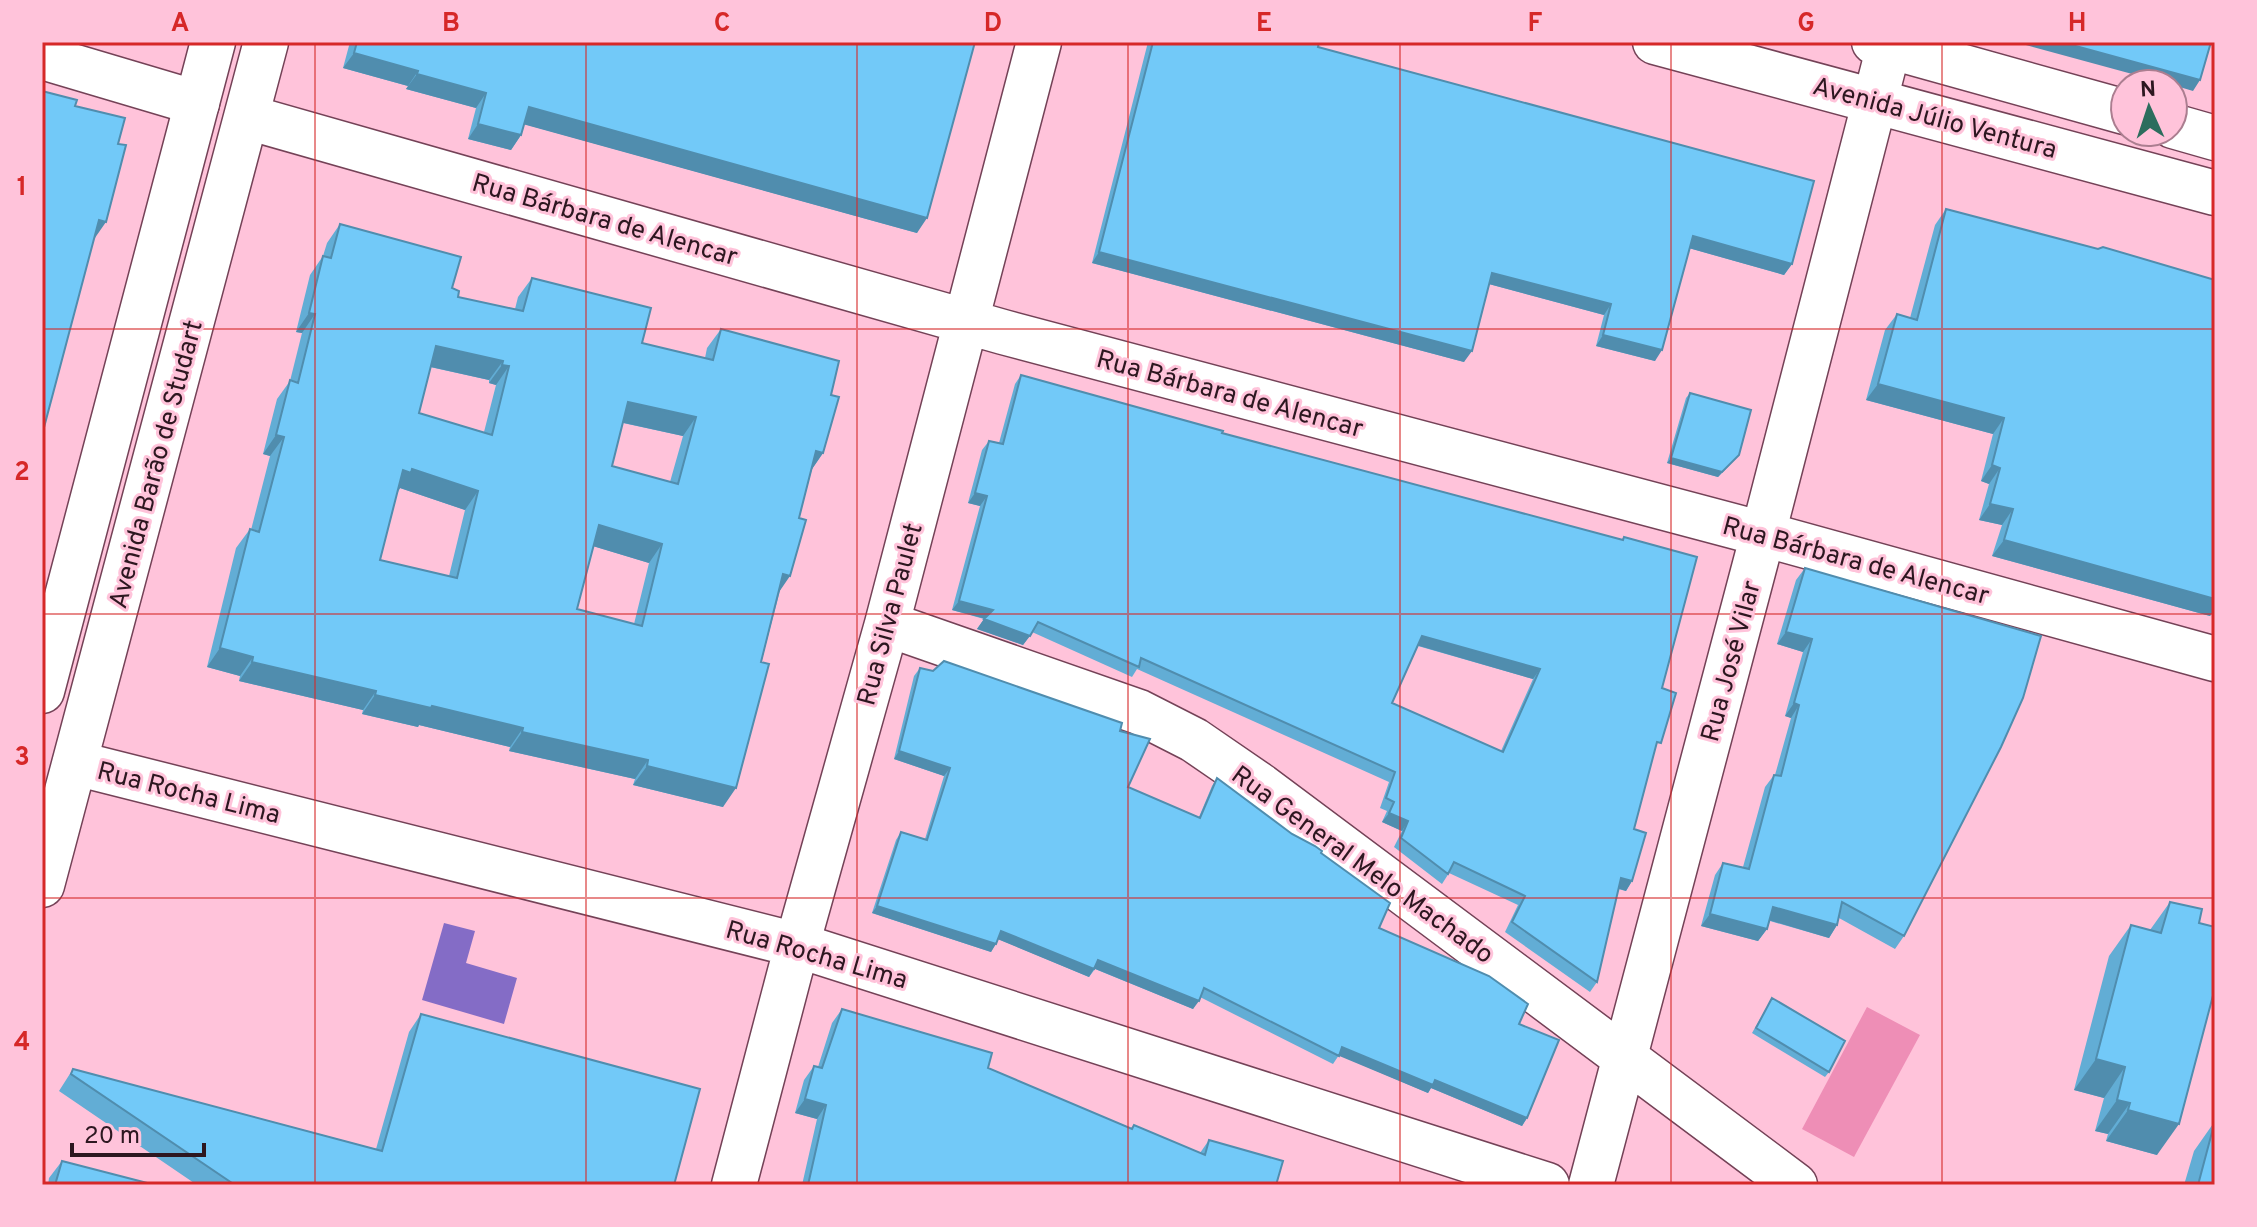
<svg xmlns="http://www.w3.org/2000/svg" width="2257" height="1227" viewBox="0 0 2257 1227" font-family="Overpass,sans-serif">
<rect width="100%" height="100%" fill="#ffc3da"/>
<path fill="#ee8eb6" d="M 1867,1007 L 1920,1035 L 1854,1157 L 1802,1129 Z"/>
<path fill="#846cc6" d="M 444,923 L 475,931 L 466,963 L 517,978 L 504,1024 L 422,1000 Z"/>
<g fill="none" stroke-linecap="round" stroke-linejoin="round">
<defs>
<path id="minor" d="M 42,57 L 197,103
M 247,117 L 1003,332 L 1763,534 L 2215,659
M 887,624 L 1139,712 L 1194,740 L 1261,786 L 1795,1185
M 75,763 L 797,945 L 1547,1185
M 734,1185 L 797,945 L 887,624 L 1039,42
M 1591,1185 L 1763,534 L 1890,42"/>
<path id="major" d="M 1655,42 L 2215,193
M 1874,42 L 2125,112
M 2173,126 L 2215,138
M 42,691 L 213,42
M 42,885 L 266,42"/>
</defs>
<use href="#minor" stroke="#744257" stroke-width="47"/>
<use href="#major" stroke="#744257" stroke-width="47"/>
<use href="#minor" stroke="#fff" stroke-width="44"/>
<use href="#major" stroke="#fff" stroke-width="44"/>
</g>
<path fill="#62add5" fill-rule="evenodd" d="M 350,42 L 975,42 L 917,233 L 524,124 L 521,135 L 511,150 L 468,139 L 476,108 L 406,89 L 408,86 L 343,68 Z
M 1148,42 L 1319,42 L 1318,47 L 1792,264 L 1784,275 L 1689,248 L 1655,361 L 1596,346 L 1604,315 L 1489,284 L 1464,362 L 1092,263 Z
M 1946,209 L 2215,599 L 2215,609 L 2210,616 L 1992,556 L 2002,525 L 1979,520 L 1989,484 L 1981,481 L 1993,434 L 1866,400 L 1885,330 L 1897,314 L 1910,318 L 1935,225 Z
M 340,224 L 452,288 L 458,297 L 515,309 L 518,297 L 532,278 L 642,343 L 705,358 L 707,348 L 721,329 L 831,395 L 823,453 L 812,469 L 723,807 L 633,785 L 635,779 L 509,751 L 510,747 L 419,725 L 418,727 L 362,714 L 363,710 L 239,681 L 240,676 L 207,667 L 236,548 L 250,529 L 251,530 L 270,456 L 263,454 L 277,399 L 290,381 L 302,333 L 296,332 L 310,275 L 323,256 L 327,243 ZM 430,367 L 489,380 L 489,383 L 496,385 L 484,432 L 419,413 ZM 623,423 L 683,436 L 670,482 L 612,466 ZM 400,488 L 465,510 L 449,576 L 380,560 L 397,492 ZM 593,546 L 649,563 L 634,624 L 577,609 Z
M 1021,375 L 1222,433 L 1622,540 L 1624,537 L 1662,688 L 1654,753 L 1634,829 L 1632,881 L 1626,891 L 1618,889 L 1597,982 L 1590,992 L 1505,932 L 1518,905 L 1449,873 L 1442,884 L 1394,847 L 1402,831 L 1382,822 L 1387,811 L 1380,808 L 1389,782 L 1137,669 L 1132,677 L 1032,632 L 1023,645 L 977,629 L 984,619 L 952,610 L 980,506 L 968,503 L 982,450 L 989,441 L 999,443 L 1015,384 ZM 1418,646 L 1533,679 L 1501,751 L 1392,703 Z
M 1690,393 L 1739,455 L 1718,477 L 1667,463 L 1686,398 Z
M 1805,568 L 1904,936 L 1895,949 L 1839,918 L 1837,925 L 1829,938 L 1770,921 L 1767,929 L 1758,941 L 1701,926 L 1715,875 L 1723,863 L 1743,867 L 1765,787 L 1774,775 L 1775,775 L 1791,718 L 1785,716 L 1803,652 L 1777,644 L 1796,580 Z
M 920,668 L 1120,731 L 1128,787 L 1199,817 L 1212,786 L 1217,778 L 1292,834 L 1321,853 L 1379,928 L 1519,1024 L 1527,1118 L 1522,1126 L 1431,1088 L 1428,1093 L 1339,1055 L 1333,1064 L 1200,997 L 1193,1009 L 1095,969 L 1089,977 L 998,939 L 991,952 L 872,913 L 896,840 L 901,832 L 925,839 L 944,776 L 894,759 L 914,676 Z
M 2170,902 L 2199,923 L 2157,1155 L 2106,1141 L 2108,1134 L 2095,1131 L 2104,1098 L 2074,1090 L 2109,956 L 2131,925 L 2150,930 Z
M 1772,998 L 1829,1072 L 1825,1077 L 1752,1033 Z
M 842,1009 L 988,1068 L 1131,1129 L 1134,1125 L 1200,1153 L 1209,1140 L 1276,1185 L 802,1185 L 817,1119 L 795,1113 L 804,1080 L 814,1066 L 818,1067 L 832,1023 Z
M 421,1014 L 674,1185 L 197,1185 L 59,1091 L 73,1069 L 376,1149 L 409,1032 Z
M 2215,1121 L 2215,1185 L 2184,1185 L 2194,1151 Z
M 62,1161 L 155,1185 L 48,1185 L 49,1178 Z"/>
<path fill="#508dae" d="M 2015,42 L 2061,42 L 2200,80 L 2193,91 L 2173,85 L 2173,84 L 2169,84 Z
M 354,53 L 418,71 L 408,86 L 343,68 Z
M 417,74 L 486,93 L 476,108 L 406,89 Z
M 529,107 L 927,218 L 917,233 L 519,123 Z
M 478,124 L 521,135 L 511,150 L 468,139 Z
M 99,220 L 106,222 L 90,245 Z
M 1693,236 L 1792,264 L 1784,275 L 1685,247 Z
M 1099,252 L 1472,351 L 1464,362 L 1092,263 Z
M 1492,273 L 1611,304 L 1604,315 L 1485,283 Z
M 309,313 L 315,314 L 302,333 L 296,332 Z
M 1603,335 L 1662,350 L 1655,361 L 1596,346 Z
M 436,346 L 503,361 L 489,380 L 422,365 Z
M 502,365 L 509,366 L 496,385 L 489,383 Z
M 1878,384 L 2004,418 L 1993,434 L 1866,400 Z
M 628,402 L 696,417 L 683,436 L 615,421 Z
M 276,435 L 284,437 L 270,456 L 263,454 Z
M 816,451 L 823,453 L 810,472 Z
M 1739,455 L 1718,477 L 1667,463 L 1671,458 Z
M 1992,465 L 2000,468 L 1989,484 L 1981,481 Z
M 412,469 L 478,491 L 465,510 L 400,488 L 398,492 L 403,470 Z
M 975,493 L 987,496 L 980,506 L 968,503 Z
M 1990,504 L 2013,509 L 2002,525 L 1979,520 Z
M 599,525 L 662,544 L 649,563 L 586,544 Z
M 2004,540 L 2215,599 L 2215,609 L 2210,616 L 1992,556 Z
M 783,574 L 790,576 L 777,595 Z
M 959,601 L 993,610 L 986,619 L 952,610 Z
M 984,619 L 1030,636 L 1023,645 L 977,629 Z
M 1786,632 L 1812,639 L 1803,652 L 1777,644 Z
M 1422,636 L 1540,669 L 1533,679 L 1416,645 Z
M 220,648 L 253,657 L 240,676 L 207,667 Z
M 252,662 L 376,691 L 363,710 L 239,681 Z
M 375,695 L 432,706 L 523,728 L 510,747 L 419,725 L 418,727 L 362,714 Z
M 1794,703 L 1799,705 L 1791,718 L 1785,716 Z
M 522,732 L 648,760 L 635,779 L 509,751 Z
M 899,751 L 950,768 L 944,776 L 894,759 Z
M 647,766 L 736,788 L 723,807 L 633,785 Z
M 1389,813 L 1408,821 L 1402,831 L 1382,822 Z
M 1621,878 L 1632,881 L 1626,891 L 1614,887 Z
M 877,906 L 996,944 L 991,952 L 872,913 Z
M 1773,907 L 1837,925 L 1829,938 L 1765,919 Z
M 1710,914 L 1767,929 L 1758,941 L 1701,926 Z
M 1001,931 L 1094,969 L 1089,977 L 995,938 Z
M 1098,960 L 1199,1001 L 1193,1009 L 1093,968 Z
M 1342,1047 L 1435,1080 L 1527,1118 L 1522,1126 L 1431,1088 L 1428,1093 L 1337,1055 Z
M 2096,1059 L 2125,1067 L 2104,1098 L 2074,1090 Z
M 805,1099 L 826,1105 L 817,1119 L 795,1113 Z
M 2117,1100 L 2130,1103 L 2108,1134 L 2095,1131 Z
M 2128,1110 L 2179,1124 L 2157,1155 L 2106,1141 Z"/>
<path fill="#72c9f8" stroke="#508dae" stroke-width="2" fill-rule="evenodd" d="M 357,42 L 975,42 L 927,218 L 529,107 L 521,135 L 478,124 L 486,93 L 417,74 L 418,71 L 354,53 Z
M 1153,42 L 1319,42 L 1318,47 L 1814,181 L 1792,264 L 1693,236 L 1662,350 L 1603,335 L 1611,304 L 1492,273 L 1472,351 L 1099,252 Z
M 2061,42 L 2211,42 L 2200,80 Z
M 42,91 L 77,100 L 75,106 L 125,118 L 118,144 L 126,145 L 106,222 L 99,220 L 42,435 Z
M 1946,209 L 2098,249 L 2103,247 L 2215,280 L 2215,599 L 2004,540 L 2013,509 L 1990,504 L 2000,468 L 1992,465 L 2004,418 L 1878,384 L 1897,314 L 1917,320 Z
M 340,224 L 461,257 L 452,288 L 459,291 L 458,297 L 523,311 L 532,278 L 651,308 L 642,343 L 713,360 L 721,329 L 839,361 L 831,395 L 839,397 L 823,453 L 816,451 L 799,518 L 806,520 L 790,576 L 783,574 L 761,662 L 769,664 L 736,788 L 647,766 L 648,760 L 522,732 L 523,728 L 432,706 L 431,708 L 375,695 L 376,691 L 252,662 L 253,657 L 220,648 L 250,529 L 259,532 L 284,437 L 276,435 L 290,380 L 298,383 L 315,314 L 309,313 L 323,256 L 331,258 ZM 436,346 L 503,361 L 502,365 L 509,366 L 492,435 L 419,413 ZM 628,402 L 696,417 L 678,484 L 612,466 ZM 412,469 L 478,491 L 457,578 L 380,560 L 403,470 L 411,473 ZM 599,525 L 662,544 L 642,626 L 577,609 Z
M 1021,375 L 1223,431 L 1222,433 L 1623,540 L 1624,537 L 1697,557 L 1662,688 L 1676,693 L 1661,743 L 1657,742 L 1634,829 L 1646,833 L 1632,881 L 1621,878 L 1597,982 L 1512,922 L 1525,896 L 1454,862 L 1448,874 L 1401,838 L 1408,821 L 1389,813 L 1394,802 L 1386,798 L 1395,772 L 1141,658 L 1139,667 L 1038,622 L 1030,636 L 984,619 L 993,610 L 959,601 L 987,496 L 975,493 L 989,441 L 1003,444 ZM 1422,636 L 1540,669 L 1503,752 L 1392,703 Z
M 1690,393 L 1751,410 L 1739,455 L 1722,472 L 1671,458 Z
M 1805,568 L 2041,636 L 2023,698 L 2001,747 L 1904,936 L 1842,902 L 1837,925 L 1773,907 L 1767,929 L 1710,914 L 1723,863 L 1749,869 L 1774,775 L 1781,776 L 1799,705 L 1794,703 L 1812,639 L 1786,632 Z
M 944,661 L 1122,723 L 1120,731 L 1150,739 L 1128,787 L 1200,818 L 1217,778 L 1292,834 L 1315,846 L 1322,851 L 1321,853 L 1390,903 L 1379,928 L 1489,976 L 1528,1004 L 1519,1024 L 1559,1040 L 1527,1118 L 1435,1080 L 1433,1085 L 1342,1047 L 1339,1056 L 1204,988 L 1199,1001 L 1098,960 L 1094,969 L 1001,931 L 996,944 L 877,906 L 901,832 L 927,840 L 950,768 L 899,751 L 920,668 L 933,671 Z
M 2170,902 L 2202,909 L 2199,923 L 2215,927 L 2215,988 L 2179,1124 L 2128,1110 L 2130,1103 L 2117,1100 L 2125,1067 L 2096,1059 L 2131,925 L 2161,933 Z
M 1772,998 L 1845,1041 L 1829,1072 L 1756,1028 Z
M 842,1009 L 992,1053 L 988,1068 L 1132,1129 L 1134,1125 L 1205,1155 L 1209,1140 L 1283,1161 L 1276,1185 L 808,1185 L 826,1105 L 805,1099 L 814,1066 L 822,1068 Z
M 421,1014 L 700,1089 L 674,1185 L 235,1185 L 71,1074 L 73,1069 L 382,1151 Z
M 2215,1121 L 2215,1185 L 2198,1185 Z
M 62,1161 L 155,1185 L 55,1185 Z"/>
<path fill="none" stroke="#d62828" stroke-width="2" stroke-opacity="0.55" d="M 315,42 L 315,1185M 586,42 L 586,1185M 857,42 L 857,1185M 1128,42 L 1128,1185M 1400,42 L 1400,1185M 1671,42 L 1671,1185M 1942,42 L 1942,1185M 42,329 L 2215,329M 42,614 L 2215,614M 42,898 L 2215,898"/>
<g text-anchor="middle" stroke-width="6" stroke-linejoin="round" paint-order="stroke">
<g font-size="26" fill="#2d1720" stroke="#ffc3da">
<text transform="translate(1935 117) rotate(15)" y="9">Avenida Júlio Ventura</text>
<text transform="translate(605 219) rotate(16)" y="9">Rua Bárbara de Alencar</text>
<text transform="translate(1230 393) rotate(15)" y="9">Rua Bárbara de Alencar</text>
<text transform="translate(155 464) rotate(-75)" y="9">Avenida Barão de Studart</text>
<text transform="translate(1856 560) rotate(15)" y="9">Rua Bárbara de Alencar</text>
<text transform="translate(889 614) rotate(-75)" y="9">Rua Silva Paulet</text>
<text transform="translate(1730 661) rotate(-75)" y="9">Rua José Vilar</text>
<text transform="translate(189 792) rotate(14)" y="9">Rua Rocha Lima</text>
<text transform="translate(1363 864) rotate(36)" y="9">Rua General Melo Machado</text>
<text transform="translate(817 954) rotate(16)" y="9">Rua Rocha Lima</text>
</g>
</g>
<rect width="2257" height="1227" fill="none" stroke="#ffc3da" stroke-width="88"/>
<g transform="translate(2149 108) rotate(357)"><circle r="38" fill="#ffc3da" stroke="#ab7e90" stroke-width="2"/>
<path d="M0-6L14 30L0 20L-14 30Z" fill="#2c6d5d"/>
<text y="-12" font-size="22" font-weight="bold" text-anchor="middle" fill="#2d1720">N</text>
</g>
<path d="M72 1143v12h132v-12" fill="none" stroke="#2d1720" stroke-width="4"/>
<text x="84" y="1143" font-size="24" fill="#2d1720" stroke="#ffc3da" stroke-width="6" paint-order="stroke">20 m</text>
<rect x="44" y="44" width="2169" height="1139" fill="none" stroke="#d62828" stroke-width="3"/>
<g font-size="26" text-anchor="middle" font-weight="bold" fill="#d62828">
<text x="180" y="31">A</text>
<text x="451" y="31">B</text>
<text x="722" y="31">C</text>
<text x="993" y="31">D</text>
<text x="1264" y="31">E</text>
<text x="1535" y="31">F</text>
<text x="1806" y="31">G</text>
<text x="2077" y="31">H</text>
<text x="22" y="195">1</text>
<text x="22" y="480">2</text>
<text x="22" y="765">3</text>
<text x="22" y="1050">4</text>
</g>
</svg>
